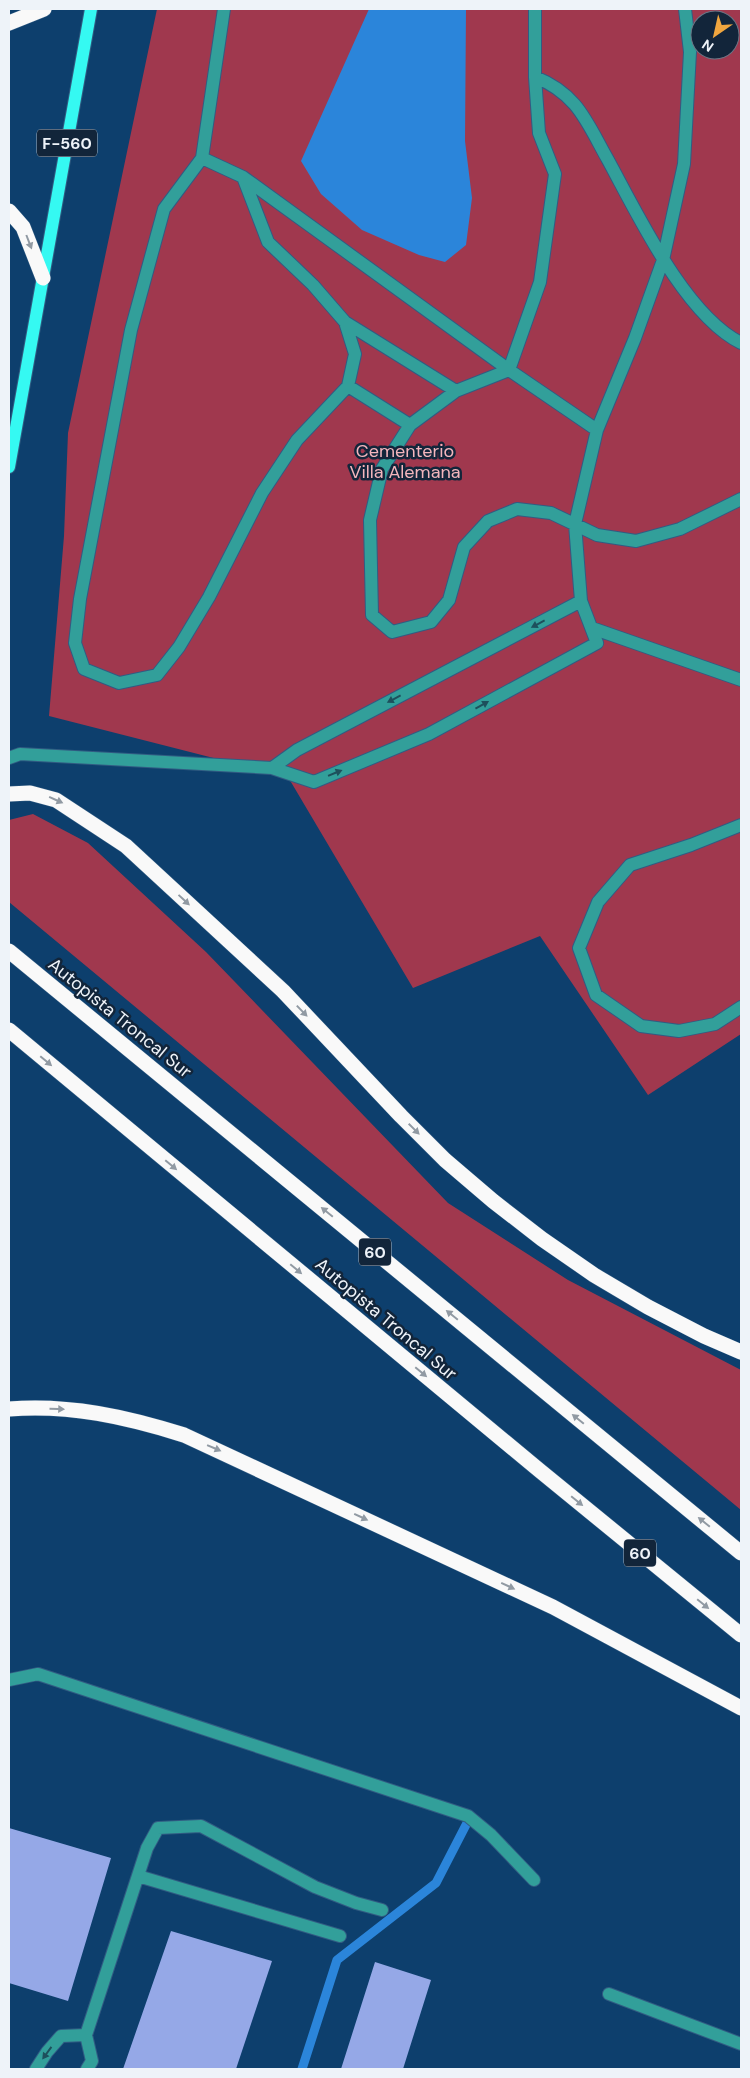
<svg xmlns="http://www.w3.org/2000/svg" width="750" height="2078" viewBox="0 0 750 2078" font-family="'DM Sans',sans-serif">
<rect width="100%" height="100%" fill="#0d3f6d"/>
<path fill="#a0384e" fill-rule="evenodd" d="M 157,9 L 741,9 L 741,1034 L 648,1095 L 540,936 L 413,988 L 288,777 L 49,716 L 64,536 L 68,433 ZM 700,20 L 730,20 L 730,50 L 700,50 Z
M 33,814 L 88,843 L 206,952 L 448,1203 L 568,1280 L 741,1370 L 741,1510 L 9,902 L 9,820 Z"/>
<path fill="#2b85da" d="M 369,9 L 466,9 L 465,141 L 472,198 L 466,245 L 445,262 L 419,255 L 362,230 L 321,194 L 301,161 Z"/>
<g fill="none" stroke-linecap="round" stroke-linejoin="round">
<path stroke="#2b85da" stroke-width="9" d="M 302,2069 L 337,1960 L 436,1883 L 468,1821"/>
</g>
<path fill="#95a8e7" d="M 9,1828 L 111,1858 L 68,2001 L 9,1983 Z
M 171,1931 L 272,1961 L 236,2069 L 123,2069 Z
M 375,1962 L 431,1980 L 403,2069 L 341,2069 Z"/>
<g fill="none" stroke-linecap="round" stroke-linejoin="round">
<defs>
<path id="minor" d="M 224,9 L 202,158 L 243,177 L 509,370 L 597,430
M 535,9 L 535,77 L 539,133 L 555,174 L 540,282 L 509,370 L 456,391 L 410,425 L 382,469 L 370,520 L 372,615 L 392,632 L 431,622 L 449,600 L 464,547 L 488,521 L 517,509 L 551,513 L 597,535 L 636,541 L 680,529 L 741,499
M 535,77 C 578,94 587,123 608,160 C 638,215 685,315 741,343
M 202,158 L 164,209 L 131,330 L 80,599 L 75,643 L 84,669 L 119,683 L 157,675 L 179,647 L 209,597 L 262,493 L 297,440 L 348,386 L 355,354 L 345,322 L 313,285 L 268,242 L 243,177
M 345,322 L 456,391
M 348,386 L 410,425
M 592,628 L 741,680
M 9,758 L 20,754 L 272,768 L 314,782 L 429,734 L 597,643 L 581,601 L 575,524 L 597,430 L 635,338 L 663,260 L 684,164 L 690,52 L 685,9
M 272,768 L 297,750 L 581,601
M 741,825 L 691,845 L 630,865 L 598,902 L 579,948 L 596,995 L 641,1026 L 679,1031 L 715,1024 L 741,1007
M 9,1680 L 38,1674 L 468,1816 L 491,1835 L 534,1880
M 138,1876 L 340,1936
M 609,1994 L 741,2044
M 86,2035 L 147,1848 L 158,1828 L 201,1826 L 315,1887 L 356,1903 L 382,1910
M 36,2069 L 47,2052 L 61,2036 L 86,2035 L 92,2061 L 87,2069"/>
<path id="major" d="M 9,467 L 91,9"/>
<path id="highway" d="M 9,23 L 44,9
M 9,211 L 23,227 L 43,278
M 9,794 L 30,793 L 56,800 L 126,846 L 283,991 L 401,1116 L 445,1160 L 493,1201 L 542,1239 L 594,1275 L 648,1307 L 704,1336 L 741,1352
M 9,951 L 741,1553
M 9,1030 L 539,1470 L 741,1635
M 9,1409 C 69,1404 127,1417 184,1435 L 553,1607 L 741,1708"/>
</defs>
<use href="#minor" stroke="#315c83" stroke-width="14"/>
<use href="#major" stroke="#315c83" stroke-width="14"/>
<use href="#highway" stroke="#315c83" stroke-width="16"/>
<use href="#minor" stroke="#329f9a" stroke-width="12"/>
<use href="#major" stroke="#35f9f2" stroke-width="12"/>
<use href="#highway" stroke="#f9f9f9" stroke-width="15"/>
</g>
<defs><path id="oneway-solid" d="M-6-.8H1V-3.2L6.5 0L1 3.2V.8H-6Z" transform="scale(1.25)"/></defs>
<g fill="#919aa3">
<use href="#oneway-solid" transform="translate(29 242) rotate(69)"/>
<use href="#oneway-solid" transform="translate(56 800) rotate(24)"/>
<use href="#oneway-solid" transform="translate(184 900) rotate(43)"/>
<use href="#oneway-solid" transform="translate(302 1011) rotate(46)"/>
<use href="#oneway-solid" transform="translate(46 1061) rotate(40)"/>
<use href="#oneway-solid" transform="translate(414 1129) rotate(45)"/>
<use href="#oneway-solid" transform="translate(171 1165) rotate(40)"/>
<use href="#oneway-solid" transform="translate(327 1212) rotate(-141)"/>
<use href="#oneway-solid" transform="translate(296 1269) rotate(40)"/>
<use href="#oneway-solid" transform="translate(452 1315) rotate(-141)"/>
<use href="#oneway-solid" transform="translate(421 1372) rotate(40)"/>
<use href="#oneway-solid" transform="translate(57 1409) rotate(2)"/>
<use href="#oneway-solid" transform="translate(578 1419) rotate(-141)"/>
<use href="#oneway-solid" transform="translate(214 1448) rotate(23)"/>
<use href="#oneway-solid" transform="translate(577 1501) rotate(39)"/>
<use href="#oneway-solid" transform="translate(361 1517) rotate(25)"/>
<use href="#oneway-solid" transform="translate(704 1522) rotate(-141)"/>
<use href="#oneway-solid" transform="translate(508 1586) rotate(25)"/>
<use href="#oneway-solid" transform="translate(703 1604) rotate(39)"/>
</g>
<g fill="#1d505c">
<use href="#oneway-solid" transform="translate(538 624) rotate(152)"/>
<use href="#oneway-solid" transform="translate(394 699) rotate(152)"/>
<use href="#oneway-solid" transform="translate(482 705) rotate(-29)"/>
<use href="#oneway-solid" transform="translate(335 773) rotate(-22)"/>
<use href="#oneway-solid" transform="translate(47 2053) rotate(126)"/>
</g>
<g text-anchor="middle" stroke-width="5" stroke-linejoin="round" paint-order="stroke">
<g fill="#12253a" stroke="#acb5c0" stroke-width="1">
<rect x="37" y="129.5" width="60" height="27" rx="4"/>
<rect x="359" y="1238.5" width="32" height="27" rx="4"/>
<rect x="624" y="1539.5" width="32" height="27" rx="4"/>
</g>
<g font-size="16" font-weight="bold" fill="#eef3f9">
<text x="67" y="149">F-560</text>
<text x="375" y="1258">60</text>
<text x="640" y="1559">60</text>
</g>
<g font-size="18" fill="#f5b6bd" stroke="#12253a">
<text x="405" y="457">Cementerio<tspan x="405" dy="21">Villa Alemana</tspan></text>
</g>
<g font-size="18" fill="#eef3f9" stroke="#12253a">
<text transform="translate(120 1018) rotate(39)" y="6">Autopista Troncal Sur</text>
<text transform="translate(386 1319) rotate(40)" y="6">Autopista Troncal Sur</text>
</g>
</g>
<rect width="750" height="2078" fill="none" stroke="#eef3f9" stroke-width="20"/>
<g transform="translate(715 35) rotate(214)"><circle r="24" fill="#12253a" stroke="#6a7786"/>
<path d="M0-4L9 19L0 12L-9 19Z" fill="#f0a63f"/>
<text y="-8" font-size="14" font-weight="bold" text-anchor="middle" fill="#eef3f9">N</text>
</g>
</svg>
